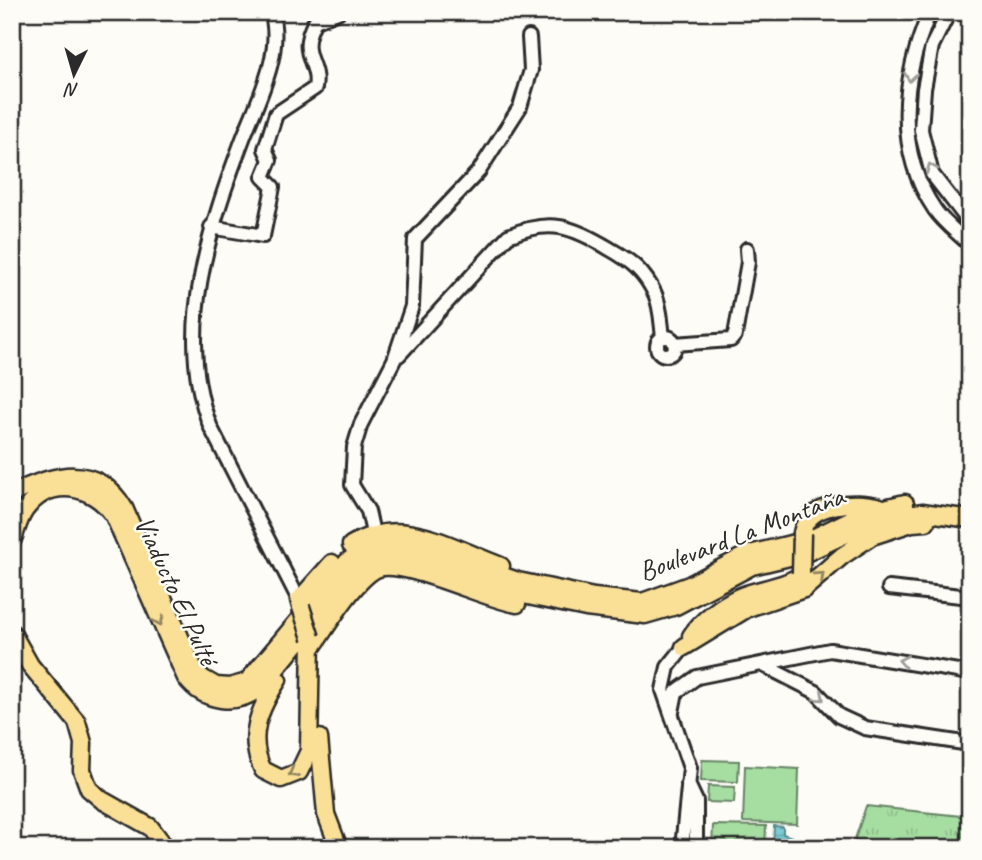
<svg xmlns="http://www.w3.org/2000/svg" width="982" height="860" viewBox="0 0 982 860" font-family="Caveat,sans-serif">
<defs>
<pattern id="grass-tufts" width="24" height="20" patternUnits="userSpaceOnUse" patternTransform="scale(1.75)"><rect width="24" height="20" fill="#a6dda1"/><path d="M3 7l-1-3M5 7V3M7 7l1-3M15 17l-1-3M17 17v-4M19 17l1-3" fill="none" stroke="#8fbe8b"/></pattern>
<pattern id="water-waves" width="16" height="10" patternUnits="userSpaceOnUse" patternTransform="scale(1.75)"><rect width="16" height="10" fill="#7acbd3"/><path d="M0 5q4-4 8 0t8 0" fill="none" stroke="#6aaeb5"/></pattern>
</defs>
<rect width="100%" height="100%" fill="#fdfcf7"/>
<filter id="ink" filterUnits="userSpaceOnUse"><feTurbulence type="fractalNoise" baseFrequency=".0143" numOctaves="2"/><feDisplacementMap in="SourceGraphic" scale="14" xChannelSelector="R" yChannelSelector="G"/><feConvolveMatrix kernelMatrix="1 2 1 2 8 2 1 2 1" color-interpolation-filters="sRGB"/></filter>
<g filter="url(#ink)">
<path fill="url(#grass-tufts)" stroke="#688466" stroke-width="2" d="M 866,806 L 970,817 L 970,848 L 852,848 Z"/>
<path fill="#a6dda1" stroke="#688466" stroke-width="2" d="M 702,760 L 739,761 L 738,782 L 701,781 Z
M 745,766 L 799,769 L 797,824 L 743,822 Z
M 708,786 L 735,787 L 734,803 L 707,802 Z
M 713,825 L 766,826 L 765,848 L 712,848 Z"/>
<path fill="url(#water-waves)" stroke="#5a8b90" stroke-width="2" d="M 774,826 L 783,827 L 783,834 L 795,838 L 800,848 L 773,848 Z"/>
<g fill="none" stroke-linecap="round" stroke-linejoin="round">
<defs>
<path id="minor" d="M 271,12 C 284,51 258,100 244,136 C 210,226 173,333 211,428 L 299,600
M 930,12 C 902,76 894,150 935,210 C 944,223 959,234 970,245
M 949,12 L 932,46 L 924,89 L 921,130 L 932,174 L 970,223
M 211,227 L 263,236 L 273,187 L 263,177 L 270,160 L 265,149 L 276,114 L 315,88 C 320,61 296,56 315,21 L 338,12
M657 346a9 9 0 1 1 18 0a9 9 0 1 1-18 0Z
M 674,344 L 731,340 L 735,335 L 748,262 L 747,249
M 399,355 L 508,236 C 550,218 572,226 610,249 C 631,261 644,271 655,294 C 661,307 661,323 663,337
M 373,533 L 368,511 L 352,485 L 354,447 L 361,424 L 394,360 L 412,306 L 415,239 L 479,171 L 520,107 L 531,70 L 529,37
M 889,588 L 970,597
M 761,664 L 816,692 L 839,716 L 865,728 L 970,744
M 672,712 L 676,692 L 697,677 L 830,650 L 970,673
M 688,784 L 696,801 L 696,848
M 682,848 L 690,768 L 663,690 L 668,667 L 684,647"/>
<path id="major" d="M 12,494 C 53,474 96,461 124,508 L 193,667 L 202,678 L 216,686 L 230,687 L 247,682 L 348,561 L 370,546 L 385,542 L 412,545 L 518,581 L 594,597 L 642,602 L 689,585 L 746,555 L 811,539 L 864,513 L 905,503
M 802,533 C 807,502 857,500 880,507
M 12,541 C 17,530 18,520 25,510 C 49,476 93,484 114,516 L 186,678 C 204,702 237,707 261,687 L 352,576 L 367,561 L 377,557 L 400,555 L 504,591 L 586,608 L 645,615 L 676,606 L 752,566 L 806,553 L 878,519 L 922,512 L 970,519
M 351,545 C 402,514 449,547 501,566
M 301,607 L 299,600 L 332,563
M 12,633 L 30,665 L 77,722 L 83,743 L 82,770 L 89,789 L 102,800 L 150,827 L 166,848
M 691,636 C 701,620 722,605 739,597 C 754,589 793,586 801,573
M 314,645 C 328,624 355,580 376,569 C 401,557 484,599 517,604
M 684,647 L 748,608 L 804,589 L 842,556 L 872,536 L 912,523 L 926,522
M 278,680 C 260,708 246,736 263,770 L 281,779 L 299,772 L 309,751 L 311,638
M 319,738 L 326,814 L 339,848"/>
</defs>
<use href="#minor" stroke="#2b2b2b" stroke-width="18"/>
<use href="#major" stroke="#2b2b2b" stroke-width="21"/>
<use href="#minor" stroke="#fdfcf7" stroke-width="12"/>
<use href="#major" stroke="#fadf96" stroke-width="16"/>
<defs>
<path id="major-bridge" d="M 801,573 L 802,533
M 301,607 L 311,638"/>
</defs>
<use href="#major-bridge" stroke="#2b2b2b" stroke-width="21" stroke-linecap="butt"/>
<use href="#major-bridge" stroke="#fadf96" stroke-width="16"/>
</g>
<defs><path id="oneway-chevron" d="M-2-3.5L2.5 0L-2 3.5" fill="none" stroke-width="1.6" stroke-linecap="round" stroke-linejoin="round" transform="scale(1.75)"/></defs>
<g stroke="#9e9e9b">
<use href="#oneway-chevron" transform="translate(910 77) rotate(97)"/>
<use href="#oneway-chevron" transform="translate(931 168) rotate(-112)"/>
<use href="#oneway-chevron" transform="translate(903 661) rotate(-169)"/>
<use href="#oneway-chevron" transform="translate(820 697) rotate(42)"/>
</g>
<g stroke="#928560">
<use href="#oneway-chevron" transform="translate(820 576) rotate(-42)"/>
<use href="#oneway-chevron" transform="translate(159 621) rotate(67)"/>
<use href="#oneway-chevron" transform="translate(293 773) rotate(150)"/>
</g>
</g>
<g text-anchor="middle" stroke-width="5" stroke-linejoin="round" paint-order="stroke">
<g font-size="28" fill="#2b2b2b" stroke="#fdfcf7">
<text transform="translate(741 533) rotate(-21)" y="10">Boulevard La Montaña</text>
<text transform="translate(177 590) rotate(65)" y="10">Viaducto El Pulté</text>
</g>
</g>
<rect width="982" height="860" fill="none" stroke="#fdfcf7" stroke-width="42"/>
<rect x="21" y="21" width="940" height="818" fill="none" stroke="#2b2b2b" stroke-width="2.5" filter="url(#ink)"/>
<g transform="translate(74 74) rotate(185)" stroke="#fdfcf7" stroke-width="5" paint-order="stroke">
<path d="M0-5L12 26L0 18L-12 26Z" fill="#2b2b2b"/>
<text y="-10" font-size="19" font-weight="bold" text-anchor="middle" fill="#2b2b2b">N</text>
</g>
</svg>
